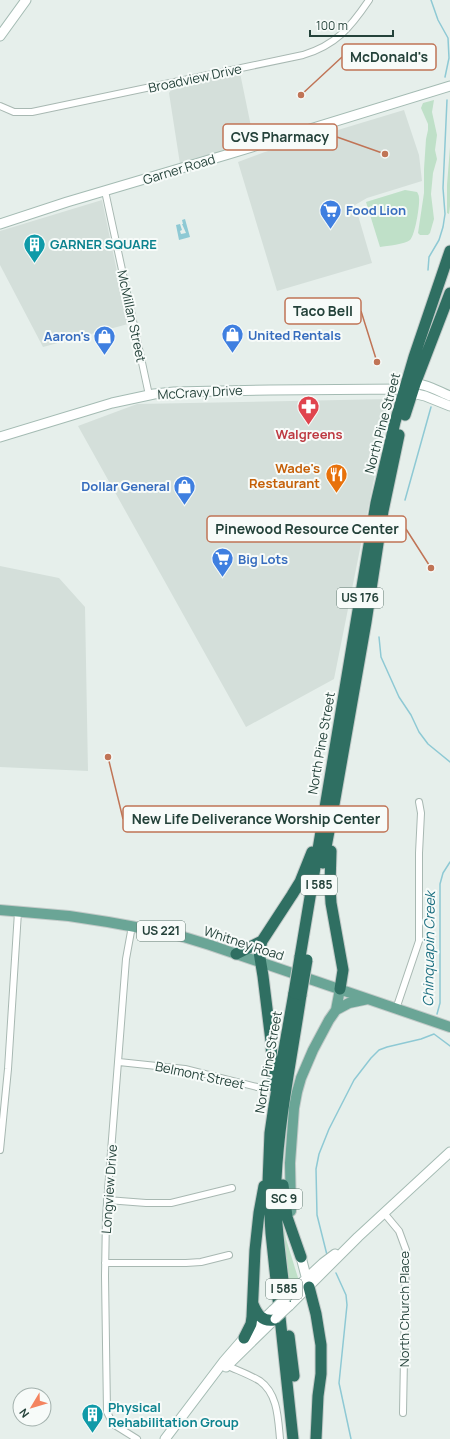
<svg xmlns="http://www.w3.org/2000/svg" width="450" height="1439" viewBox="0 0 450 1439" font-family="Manrope,sans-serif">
<rect width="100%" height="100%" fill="#e6efeb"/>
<path fill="#d4dfda" d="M 240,73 L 254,141 L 180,164 L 169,93 L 174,86 Z
M 404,110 L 419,155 L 422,181 L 367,198 L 355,205 L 372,263 L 277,291 L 238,162 L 265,152 Z
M 102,200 L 128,324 L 43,347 L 0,265 L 0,231 Z
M 390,399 L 334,679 L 246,727 L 78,426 L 137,404 Z
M 0,566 L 59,578 L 85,607 L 88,771 L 0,767 Z"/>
<path fill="#bfe0c8" d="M 434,100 L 432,112 L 437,135 L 435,150 L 437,159 L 433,173 L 431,194 L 434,219 L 430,233 L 428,235 L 420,235 L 418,233 L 424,193 L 424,169 L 426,139 L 428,130 L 428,124 L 421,108 L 423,103 Z
M 450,147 L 450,206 L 449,214 L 447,213 L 447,185 Z
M 405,190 L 417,192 C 418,194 419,195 419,198 C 420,205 415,236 410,240 C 405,244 387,246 380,247 L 366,202 Z
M 278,1196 L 286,1239 L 299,1281 L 286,1294 Z"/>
<path fill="#8ec9d4" d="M 185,219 L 190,237 L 179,240 L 176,225 L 180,224 L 182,230 L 180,231 L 181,234 L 186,233 L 182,224 L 183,224 L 182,220 Z"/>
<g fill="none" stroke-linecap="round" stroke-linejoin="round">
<path stroke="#8ec9d4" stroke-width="1.5" d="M 431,0 L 438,20 L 448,38 L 449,58 L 445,77
M 428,270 L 429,257 L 439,240 L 443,227 L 445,214 L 443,188 L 447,100
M 405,500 L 431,407
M 379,637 L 381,657 L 399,697 L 411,715 L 419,732 L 428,744 L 450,762
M 437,1014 L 440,1003 L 440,884 L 443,873 L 450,862
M 434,1034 L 450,1046
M 327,1255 L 317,1215 L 316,1169 L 319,1154 L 329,1129 L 354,1080 L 371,1058 L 379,1050 L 387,1047 L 421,1039 L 434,1034
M 336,1273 L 346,1295 L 347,1305 L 339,1383 L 351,1439"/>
<defs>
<path id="street" d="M 0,106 L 14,112 L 32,112 L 303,55 C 336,45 350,28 369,0
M 105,191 L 149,395
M 132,926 L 126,959 L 106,1216 L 105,1276 L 107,1412 L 113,1424 L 137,1439
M 396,1009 L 419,941 L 419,853 L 421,813 L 419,802
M 119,1062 L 185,1069 L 257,1087
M 0,1150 L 8,1069 L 18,912
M 107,1200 L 146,1203 L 171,1203 L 232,1188
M 384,1213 L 399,1231 L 406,1250 L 403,1413
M 105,1263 L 186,1263 L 201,1262 L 229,1255
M 226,1363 L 228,1366 C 239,1371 250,1375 260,1381 C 278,1394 278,1419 280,1439"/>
<path id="secondary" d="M 0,36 L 26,0
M 0,224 L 67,202 L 229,154 L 450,86
M 410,386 C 421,380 439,392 450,396
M 408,391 L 412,393 L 425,396 L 450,406
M 0,437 L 112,403 L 154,394 L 174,392 L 270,390 L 405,389
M 301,1257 L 308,1284
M 294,1290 L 323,1263 L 335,1254
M 289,1306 L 358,1237 L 450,1152
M 226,1367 L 275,1319
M 165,1439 L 224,1361 L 244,1338 L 273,1310"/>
<path id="primary" d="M 0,910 L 69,916 L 108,922 L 174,934 L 210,945 L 450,1027
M 336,1010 L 349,1003 L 368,999
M 291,1211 L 290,1163 L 294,1108 L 297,1092 L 301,1078 L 313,1050 L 329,1020 L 336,1010 L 340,989"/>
<path id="highway" d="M 405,415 L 415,384 L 450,293
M 331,851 L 330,886 L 331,903 L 343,970 L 340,989
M 323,863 L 333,810 L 366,622 L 383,511 L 399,435
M 236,954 L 262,941
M 300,957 L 376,503 L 395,422 L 414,357 L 450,251
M 273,1086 L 271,1041 L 263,976 L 259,952 L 262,941 L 292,895 L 300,882 L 312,852
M 283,1185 L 287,1217 L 301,1257
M 309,1287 L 316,1314 L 321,1345 L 321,1374 L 318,1396 L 316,1439
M 253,1304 C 257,1314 262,1322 274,1320
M 286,1307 C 282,1266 274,1220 276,1179 C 279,1118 292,1056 301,995
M 289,1336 L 294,1376
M 244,1338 L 251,1324 L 252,1317 L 255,1250 L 259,1213 L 264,1186
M 293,1439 L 271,1233 L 268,1183 L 270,1133 L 274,1106 L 294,993"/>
</defs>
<use href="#street" stroke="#a8b8b2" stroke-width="8"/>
<use href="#secondary" stroke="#a4bbb3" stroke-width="11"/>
<use href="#primary" stroke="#c2cac8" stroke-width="12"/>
<use href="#highway" stroke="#c2cac8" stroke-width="13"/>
<use href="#street" stroke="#fff" stroke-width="6"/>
<use href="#secondary" stroke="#fff" stroke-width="9"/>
<use href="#primary" stroke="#6aa596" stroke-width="10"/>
<use href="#highway" stroke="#2f6f62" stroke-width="11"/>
<defs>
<path id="secondary-bridge" d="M 273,1310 L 294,1290
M 275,1319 L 289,1306"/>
<path id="highway-bridge" d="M 294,993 L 300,957
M 301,995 L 307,960"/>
</defs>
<use href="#secondary-bridge" stroke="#a4bbb3" stroke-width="11" stroke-linecap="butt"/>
<use href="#highway-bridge" stroke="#c2cac8" stroke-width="13" stroke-linecap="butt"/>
<use href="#secondary-bridge" stroke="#fff" stroke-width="9"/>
<use href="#highway-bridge" stroke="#2f6f62" stroke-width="11"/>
</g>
<defs>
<symbol id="supermarket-pin" viewBox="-11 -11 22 30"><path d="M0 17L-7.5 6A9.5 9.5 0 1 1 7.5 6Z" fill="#3f7fe0" stroke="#f7fbf9"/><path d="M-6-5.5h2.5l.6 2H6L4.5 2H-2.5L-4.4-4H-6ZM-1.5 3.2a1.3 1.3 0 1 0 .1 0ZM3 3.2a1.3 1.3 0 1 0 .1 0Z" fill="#fff"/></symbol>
<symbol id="building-pin" viewBox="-11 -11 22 30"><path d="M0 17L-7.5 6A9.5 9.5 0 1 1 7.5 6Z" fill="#0f9aa8" stroke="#f7fbf9"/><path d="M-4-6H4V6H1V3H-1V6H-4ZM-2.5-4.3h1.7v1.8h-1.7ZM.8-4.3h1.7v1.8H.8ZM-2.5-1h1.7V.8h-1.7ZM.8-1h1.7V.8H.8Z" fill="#fff"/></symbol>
<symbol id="shop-pin" viewBox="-11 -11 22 30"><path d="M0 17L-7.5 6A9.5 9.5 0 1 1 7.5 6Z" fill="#3f7fe0" stroke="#f7fbf9"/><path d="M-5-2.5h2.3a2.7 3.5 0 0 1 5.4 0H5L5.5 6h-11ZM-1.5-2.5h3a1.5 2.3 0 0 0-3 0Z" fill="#fff"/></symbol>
<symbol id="pharmacy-pin" viewBox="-11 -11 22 30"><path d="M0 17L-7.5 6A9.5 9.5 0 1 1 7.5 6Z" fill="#e0444e" stroke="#f7fbf9"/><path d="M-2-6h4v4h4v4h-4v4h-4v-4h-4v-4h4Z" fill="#fff"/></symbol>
<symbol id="restaurant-pin" viewBox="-11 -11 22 30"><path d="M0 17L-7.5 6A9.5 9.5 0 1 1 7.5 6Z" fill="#e8710a" stroke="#f7fbf9"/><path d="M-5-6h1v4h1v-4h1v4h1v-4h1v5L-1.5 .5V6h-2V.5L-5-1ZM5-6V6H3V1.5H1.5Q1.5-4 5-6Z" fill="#fff"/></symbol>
</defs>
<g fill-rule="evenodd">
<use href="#supermarket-pin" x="318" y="198" width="25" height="34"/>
<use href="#building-pin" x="22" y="232" width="25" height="34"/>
<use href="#shop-pin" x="220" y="322" width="25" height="34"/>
<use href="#shop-pin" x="92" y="324" width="25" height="34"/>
<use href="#pharmacy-pin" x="296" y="394" width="25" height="34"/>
<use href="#restaurant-pin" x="324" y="462" width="25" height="34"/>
<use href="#shop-pin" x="172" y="474" width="25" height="34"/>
<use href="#supermarket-pin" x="210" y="546" width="25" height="34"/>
<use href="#building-pin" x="80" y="1402" width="25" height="34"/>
</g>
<g text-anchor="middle" stroke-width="4" stroke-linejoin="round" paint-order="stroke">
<g fill="#f7fbf9" stroke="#637a73" stroke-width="1">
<rect x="337" y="588" width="46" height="20" rx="3"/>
<rect x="301" y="875" width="36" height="20" rx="3"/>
<rect x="137" y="921" width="48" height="20" rx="3"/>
<rect x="266" y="1189" width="36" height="20" rx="3"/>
<rect x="266" y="1279" width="36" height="20" rx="3"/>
</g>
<g font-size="12" font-weight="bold" fill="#24423a">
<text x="360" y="602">US 176</text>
<text x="319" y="889">I 585</text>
<text x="161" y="935">US 221</text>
<text x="284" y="1203">SC 9</text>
<text x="284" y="1293">I 585</text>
</g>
<g font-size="13" fill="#24423a" stroke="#f7fbf9">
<text transform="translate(195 78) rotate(-12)" y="5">Broadview Drive</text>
<text transform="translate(179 169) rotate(-17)" y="5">Garner Road</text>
<text transform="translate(132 316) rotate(78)" y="5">McMillan Street</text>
<text transform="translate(200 392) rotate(-3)" y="5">McCravy Drive</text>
<text transform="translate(382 423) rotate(-75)" y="5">North Pine Street</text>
<text transform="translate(321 743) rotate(-80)" y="5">North Pine Street</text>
<text transform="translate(244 943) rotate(18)" y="5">Whitney Road</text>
<text transform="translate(268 1062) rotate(-80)" y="5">North Pine Street</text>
<text transform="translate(200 1075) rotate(12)" y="5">Belmont Street</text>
<text transform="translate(109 1189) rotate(-86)" y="5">Longview Drive</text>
<text transform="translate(404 1309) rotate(-90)" y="5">North Church Place</text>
</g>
<g font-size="13" font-weight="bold" fill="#366cbe" stroke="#f7fbf9" text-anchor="start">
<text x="346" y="215">Food Lion</text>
<text x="248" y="340">United Rentals</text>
<text x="90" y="341" text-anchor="end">Aaron's</text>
<text x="170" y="491" text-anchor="end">Dollar General</text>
<text x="238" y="564">Big Lots</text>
</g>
<g font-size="13" font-weight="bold" fill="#0d838f" stroke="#f7fbf9" text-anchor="start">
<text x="50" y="249">GARNER SQUARE</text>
<text x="108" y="1412">Physical<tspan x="108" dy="15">Rehabilitation Group</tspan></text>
</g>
<g font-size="13" font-weight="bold" fill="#be3a42" stroke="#f7fbf9">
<text x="309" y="439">Walgreens</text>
</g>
<g font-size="13" font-weight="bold" fill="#c56008" stroke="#f7fbf9" text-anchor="end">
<text x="320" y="473">Wade's<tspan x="320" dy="15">Restaurant</tspan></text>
</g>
<g font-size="14" font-style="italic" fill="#1c6f80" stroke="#f7fbf9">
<text transform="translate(429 949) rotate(-89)" y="5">Chinquapin Creek</text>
</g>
</g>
<path fill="none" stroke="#c07456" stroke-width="1.5" d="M301 95L342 57M385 154L337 137M377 362L361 311M431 568L406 529M108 757L123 819"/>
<g fill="#c07456" stroke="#f7fbf9" stroke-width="1.5">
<circle cx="301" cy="95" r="4"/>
<circle cx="385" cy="154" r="4"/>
<circle cx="377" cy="362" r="4"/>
<circle cx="431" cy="568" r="4"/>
<circle cx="108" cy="757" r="4"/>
</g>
<g fill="#f7fbf9" stroke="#c07456" stroke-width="1.5">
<rect x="342" y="44" width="94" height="26" rx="4"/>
<rect x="223" y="124" width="114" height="26" rx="4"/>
<rect x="285" y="298" width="76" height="26" rx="4"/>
<rect x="207" y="516" width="199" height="26" rx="4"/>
<rect x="123" y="806" width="265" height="26" rx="4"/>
</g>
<g font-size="14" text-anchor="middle" font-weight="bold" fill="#24423a">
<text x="389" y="62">McDonald's</text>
<text x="280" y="142">CVS Pharmacy</text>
<text x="323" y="316">Taco Bell</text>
<text x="307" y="534">Pinewood Resource Center</text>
<text x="256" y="824">New Life Deliverance Worship Center</text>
</g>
<g transform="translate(32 1407) rotate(232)"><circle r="19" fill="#f7fbf9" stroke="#a3b1ad"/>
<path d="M0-3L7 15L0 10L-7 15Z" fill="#f4845f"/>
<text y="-6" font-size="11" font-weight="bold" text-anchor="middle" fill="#24423a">N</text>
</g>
<path d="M310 30v6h83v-6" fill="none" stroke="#24423a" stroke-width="2"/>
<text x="316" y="30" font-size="12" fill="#24423a" stroke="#f7fbf9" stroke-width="3" paint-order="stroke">100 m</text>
</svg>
